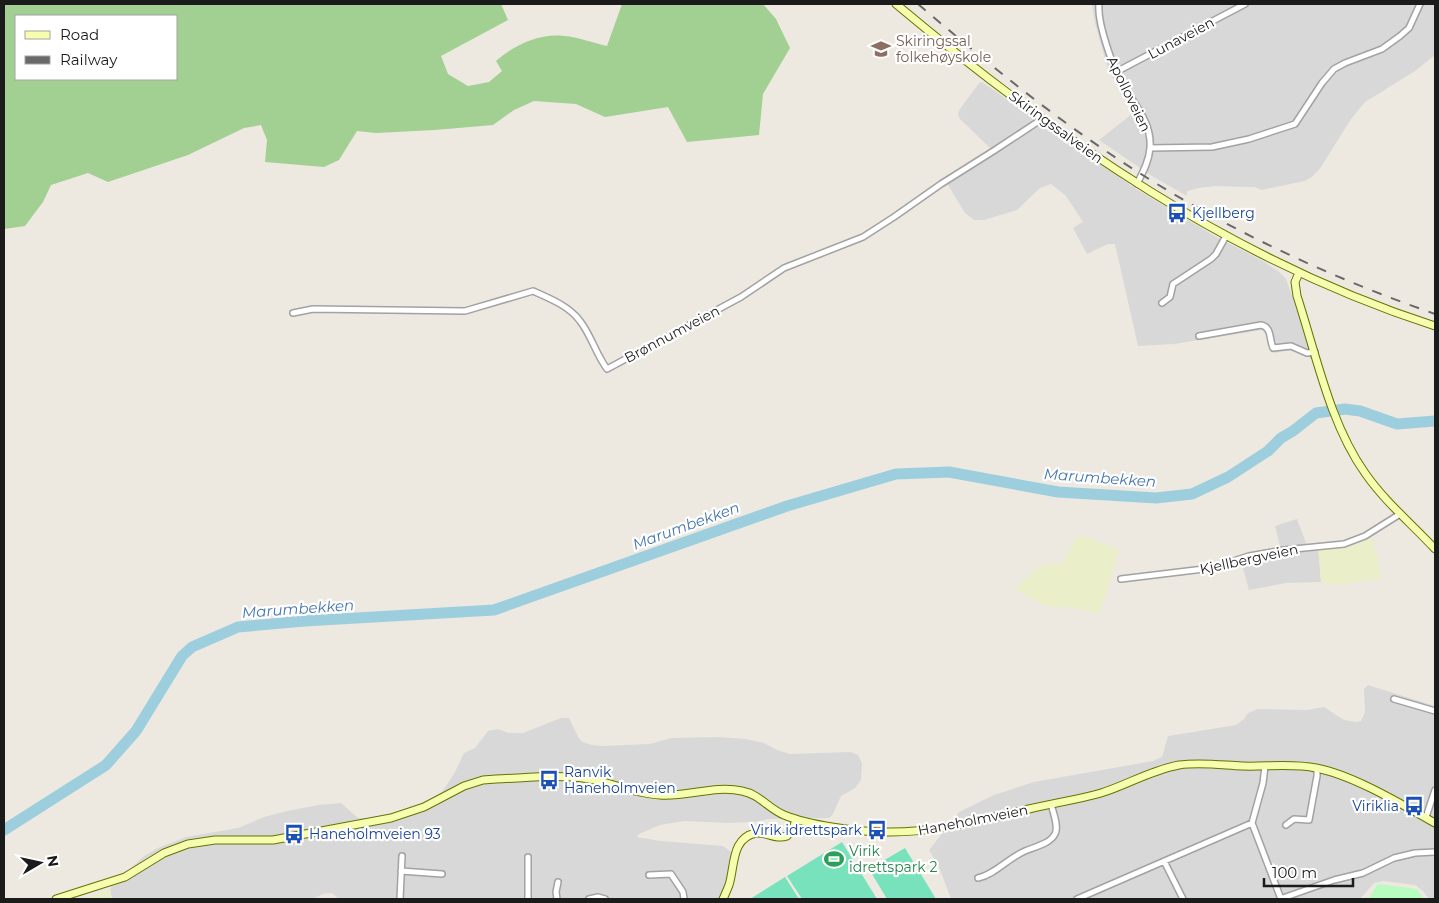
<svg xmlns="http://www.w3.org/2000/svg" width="1439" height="903" viewBox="0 0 1439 903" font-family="Montserrat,sans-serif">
<rect width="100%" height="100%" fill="#ede9e0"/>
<path fill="#d9d8d8" d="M 1092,4 L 1435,4 L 1435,55 L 1415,71 L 1365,102 L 1351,119 L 1321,167 L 1313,176 L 1305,181 L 1261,190 L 1255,187 L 1246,187 L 1215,186 L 1199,188 L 1187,191 L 1187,196 L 1152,176 L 1099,140 L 1132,114 L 1132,111 L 1108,69 L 1095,23 Z
M 982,82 L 1136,189 L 1213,235 L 1263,261 L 1278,271 L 1286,279 L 1307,340 L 1312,359 L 1292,350 L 1274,353 L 1271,352 L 1266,334 L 1262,330 L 1174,344 L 1138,346 L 1115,244 L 1108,244 L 1087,254 L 1073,228 L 1083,222 L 1066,196 L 1051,184 L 1040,188 L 1017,210 L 984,220 L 974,220 L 965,213 L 948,185 L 949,176 L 990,149 L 989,147 L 959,118 L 958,113 L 960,109 L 979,83 Z
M 1297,519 L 1306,543 L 1308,545 L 1318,545 L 1321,582 L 1286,583 L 1249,590 L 1240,557 L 1280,546 L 1275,526 Z
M 1368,685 L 1435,706 L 1435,899 L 1429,899 L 1423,891 L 1415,885 L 1383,881 L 1374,883 L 1360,899 L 951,899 L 939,867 L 929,850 L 959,812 L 994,795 L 1034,782 L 1153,761 L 1162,757 L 1168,736 L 1236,725 L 1244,719 L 1248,713 L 1258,709 L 1307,710 L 1324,707 L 1344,720 L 1356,722 L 1361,721 L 1365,712 L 1364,689 Z
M 561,718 L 569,718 L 578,737 L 582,742 L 592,745 L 602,746 L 650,744 L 671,738 L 718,737 L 746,739 L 764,743 L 777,750 L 790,754 L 851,752 L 858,755 L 862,763 L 861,780 L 855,788 L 841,796 L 833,814 L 829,818 L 768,819 L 755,822 L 727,823 L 684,821 L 660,825 L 639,834 L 637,837 L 661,841 L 723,846 L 731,852 L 736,869 L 733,886 L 727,899 L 339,899 L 332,893 L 323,894 L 312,899 L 112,899 L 110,890 L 116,876 L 130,869 L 144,856 L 158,848 L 186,837 L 238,828 L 264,817 L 287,811 L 319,805 L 341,803 L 358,818 L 371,818 L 393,814 L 417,806 L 442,792 L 455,772 L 464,753 L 475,748 L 488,731 L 498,729 L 509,733 L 523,733 Z"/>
<path fill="#eaeec9" d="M 1369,531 L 1378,558 L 1381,578 L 1378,579 L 1336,585 L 1321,582 L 1318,545 L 1345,542 Z
M 1087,537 L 1119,550 L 1100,613 L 1066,607 L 1048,607 L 1014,589 L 1040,566 L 1062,563 L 1076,538 Z
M 110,890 L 112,899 L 80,899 Z"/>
<path fill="#a2cf92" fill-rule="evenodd" d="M 4,4 L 501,4 L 508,20 L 441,56 L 448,74 L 468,86 L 489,82 L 502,71 L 496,61 C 514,45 540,33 564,36 C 578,37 593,43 607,46 L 622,4 L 763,4 L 776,19 L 790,48 L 763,94 L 759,135 L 687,142 L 668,107 L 605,117 L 576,104 L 534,101 L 514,110 L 493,125 L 435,130 L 376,133 L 357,131 L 339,160 L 324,167 L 265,162 L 267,140 L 261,125 L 244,128 L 188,155 L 108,182 L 88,173 L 51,185 L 43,202 L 25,226 L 4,229 ZM 16,16 L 176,16 L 176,79 L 16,79 Z"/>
<path fill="#b8fcbf" d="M 1378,884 L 1417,889 L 1424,899 L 1368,899 Z"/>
<path fill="#78e2bc" d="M 842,842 L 877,899 L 802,899 L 787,876 Z
M 905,848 L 936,899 L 887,899 L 869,869 Z
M 785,877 L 799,899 L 750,899 Z"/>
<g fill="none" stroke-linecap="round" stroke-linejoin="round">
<path stroke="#9dcede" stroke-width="11" d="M 4,830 L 106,765 L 136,731 L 182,656 L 192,647 L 238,627 L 305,621 L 494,610 L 787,506 L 896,474 L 949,472 L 1058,492 L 1156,498 L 1192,494 L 1228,477 L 1268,451 L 1281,438 L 1293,431 L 1316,413 L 1345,409 L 1360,411 L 1397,424 L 1435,421"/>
<defs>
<path id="street" d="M 1099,4 C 1097,23 1113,68 1123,85 C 1135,105 1152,123 1150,148 C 1149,161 1143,172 1137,184
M 1116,72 L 1245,4
M 1150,148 L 1212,147 L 1249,139 L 1295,124 L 1322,83 L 1334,69 L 1345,63 L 1382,49 L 1400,36 L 1409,28 L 1420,4
M 1162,303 L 1170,297 L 1173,284 L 1211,259 L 1216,254 L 1226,236
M 293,313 L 313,309 L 465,311 L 533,291 C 549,298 569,306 580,321 C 591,335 596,354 607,369 L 741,297 L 784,268 L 863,237 L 894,217 L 941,184 L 995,150 L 1042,119
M 1199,336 L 1261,325 C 1272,327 1269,339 1273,348 L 1291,346 L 1307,353 L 1315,352
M 1121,579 L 1212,568 L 1249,556 L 1284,550 L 1344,544 L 1365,536 L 1400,514
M 1394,699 L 1435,711
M 1426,817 L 1435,790
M 1252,823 L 1263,783 L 1265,766
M 1286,825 L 1294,819 L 1309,820 L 1317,776 L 1317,768
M 1164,861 L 1183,899
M 401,871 L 442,874
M 649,875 L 671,874 L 683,892 L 684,899
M 978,878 C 996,874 1008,858 1025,851 C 1034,847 1050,844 1055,834 C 1059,827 1053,812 1051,804
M 400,899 L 402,856
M 528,899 L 528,857
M 557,899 L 556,892 L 558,882
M 589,899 L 598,897 L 605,899
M 1077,899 L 1252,823 L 1281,899
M 1280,899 L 1334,880 L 1363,873 L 1394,858 L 1415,853 L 1435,852"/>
<path id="secondary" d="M 896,4 C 1057,139 1233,261 1435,326
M 1299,273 L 1295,282 L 1297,296 C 1316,354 1330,424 1365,473 C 1385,502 1412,524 1435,549
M 56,899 L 125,877 L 164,853 L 188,844 L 215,840 L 273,840 L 391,818 L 424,807 L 464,786 L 483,780 L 496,779 C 526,778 559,774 589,779 C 613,783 635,794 660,795 C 687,797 715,785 742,791 C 759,794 769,809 784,815 C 808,825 858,832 885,832 C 934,833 982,820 1029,809 C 1053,803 1077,800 1101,793 C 1127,785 1151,770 1179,765 C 1200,762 1221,765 1242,766 C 1266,767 1292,763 1316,768 C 1353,775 1401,804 1435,823
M 723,899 C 725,895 727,890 729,885 C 735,866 731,838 756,833 C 767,832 776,840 787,836 L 794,826 L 796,819"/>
</defs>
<use href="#street" stroke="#a2a2a2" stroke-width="8"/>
<use href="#secondary" stroke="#647400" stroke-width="9"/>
<use href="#street" stroke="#fff" stroke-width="5"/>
<use href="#secondary" stroke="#f6fdae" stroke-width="7"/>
<path stroke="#696969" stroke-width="2" stroke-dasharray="10 10" stroke-linecap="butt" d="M 918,4 C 978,55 1038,105 1103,149 C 1205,219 1318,273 1435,314"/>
</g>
<defs>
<symbol id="school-bare" viewBox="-9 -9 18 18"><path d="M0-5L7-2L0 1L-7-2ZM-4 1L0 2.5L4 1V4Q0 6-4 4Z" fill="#8d6e63" stroke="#fff" stroke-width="2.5" paint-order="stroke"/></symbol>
<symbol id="bus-bare" viewBox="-9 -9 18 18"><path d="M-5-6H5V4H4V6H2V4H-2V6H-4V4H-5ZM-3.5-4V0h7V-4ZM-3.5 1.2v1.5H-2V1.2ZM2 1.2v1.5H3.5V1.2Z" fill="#1a4fb4" stroke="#fff" stroke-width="2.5" paint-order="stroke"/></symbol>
<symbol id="stadium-bare" viewBox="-9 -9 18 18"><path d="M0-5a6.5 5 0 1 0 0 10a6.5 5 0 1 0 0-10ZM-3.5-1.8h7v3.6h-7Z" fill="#2e9e5b" stroke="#fff" stroke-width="2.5" paint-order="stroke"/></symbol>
</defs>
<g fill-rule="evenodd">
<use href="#school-bare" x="867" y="35" width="28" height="28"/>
<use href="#bus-bare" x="1163" y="199" width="28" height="28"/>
<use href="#bus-bare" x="535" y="766" width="28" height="28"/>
<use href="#bus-bare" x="1400" y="792" width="28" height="28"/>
<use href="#bus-bare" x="863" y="816" width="28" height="28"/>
<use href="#bus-bare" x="280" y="820" width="28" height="28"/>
<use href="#stadium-bare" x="820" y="845" width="28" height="28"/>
</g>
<g text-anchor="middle" stroke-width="4.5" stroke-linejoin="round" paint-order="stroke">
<g font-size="14" fill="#1b1b1b" stroke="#fff">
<text transform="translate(1181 38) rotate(-28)" y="5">Lunaveien</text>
<text transform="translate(1129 94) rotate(64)" y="5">Apolloveien</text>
<text transform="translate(1056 127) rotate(36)" y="5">Skiringssalveien</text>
<text transform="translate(672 334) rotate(-28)" y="5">Brønnumveien</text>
<text transform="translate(1249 559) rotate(-12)" y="5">Kjellbergveien</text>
<text transform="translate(973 820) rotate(-11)" y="5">Haneholmveien</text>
</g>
<g font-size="14" fill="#785e54" stroke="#fff" text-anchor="start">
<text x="896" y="46">Skiringssal<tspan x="896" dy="16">folkehøyskole</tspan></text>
</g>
<g font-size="14" fill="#164399" stroke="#fff" text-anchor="start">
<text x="1192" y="218">Kjellberg</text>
<text x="564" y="777">Ranvik<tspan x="564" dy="16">Haneholmveien</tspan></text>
<text x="1399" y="811" text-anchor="end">Viriklia</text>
<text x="862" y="835" text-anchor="end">Virik idrettspark</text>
<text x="309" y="839">Haneholmveien 93</text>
</g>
<g font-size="14" fill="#27864d" stroke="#fff" text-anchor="start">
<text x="849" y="856">Virik<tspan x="849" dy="16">idrettspark 2</tspan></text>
</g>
<g font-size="15" font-style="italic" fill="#4376af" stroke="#fff">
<text transform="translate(1100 478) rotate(4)" y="5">Marumbekken</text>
<text transform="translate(686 526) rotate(-20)" y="5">Marumbekken</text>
<text transform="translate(298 609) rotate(-4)" y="5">Marumbekken</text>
</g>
</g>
<rect width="1439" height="903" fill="none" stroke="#1b1b1b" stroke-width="10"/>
<rect x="15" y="15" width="162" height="65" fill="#ffffff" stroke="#a4a4a4"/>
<rect x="25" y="31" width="25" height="8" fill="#f6fdae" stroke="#a4a4a4"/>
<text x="60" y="40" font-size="15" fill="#1b1b1b">Road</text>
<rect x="25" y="56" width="25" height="8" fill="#696969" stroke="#a4a4a4"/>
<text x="60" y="65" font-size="15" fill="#1b1b1b">Railway</text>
<g transform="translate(40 863) rotate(81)" stroke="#ffffff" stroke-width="4" paint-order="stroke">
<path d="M0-4L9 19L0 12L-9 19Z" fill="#1b1b1b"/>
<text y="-8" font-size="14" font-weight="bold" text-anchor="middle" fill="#1b1b1b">N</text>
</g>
<path d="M1264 878v8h89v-8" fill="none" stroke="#1b1b1b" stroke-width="2.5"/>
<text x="1272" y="878" font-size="15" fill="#1b1b1b" stroke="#ffffff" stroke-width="4" paint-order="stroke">100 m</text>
</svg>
